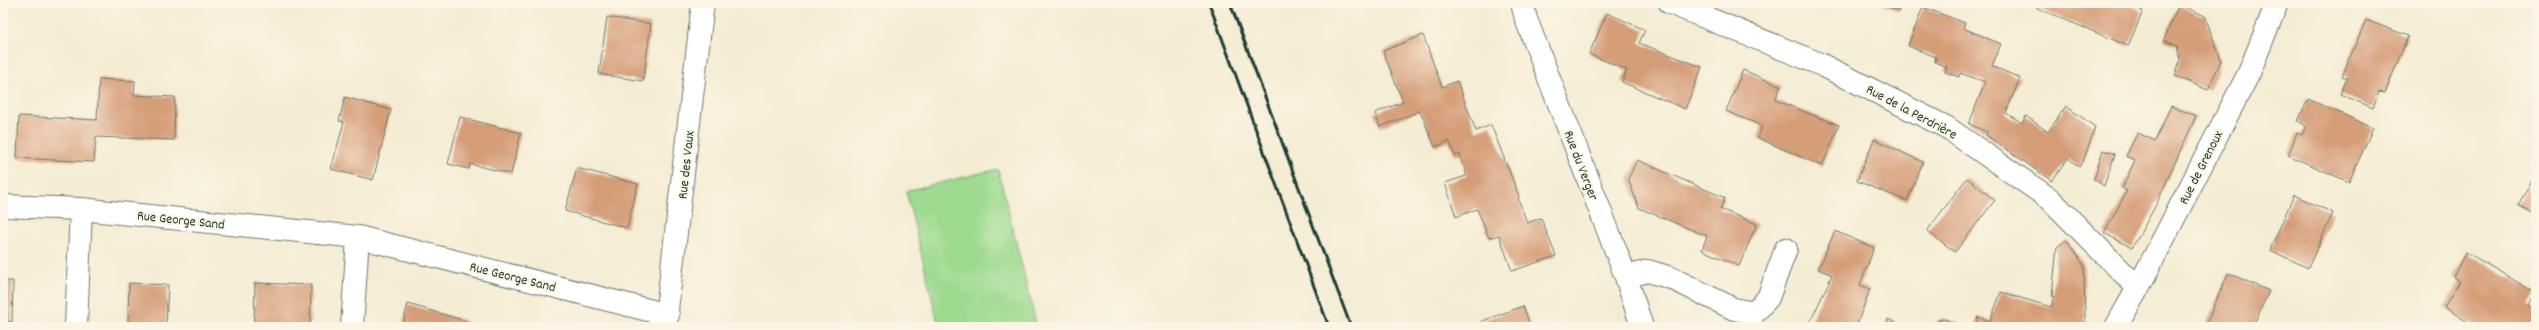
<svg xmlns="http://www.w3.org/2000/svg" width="2539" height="330" viewBox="0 0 2539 330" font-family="Dekko,sans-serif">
<rect width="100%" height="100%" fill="#fcf5e5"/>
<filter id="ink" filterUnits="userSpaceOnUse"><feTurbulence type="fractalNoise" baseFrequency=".025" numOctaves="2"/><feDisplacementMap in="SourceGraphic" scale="8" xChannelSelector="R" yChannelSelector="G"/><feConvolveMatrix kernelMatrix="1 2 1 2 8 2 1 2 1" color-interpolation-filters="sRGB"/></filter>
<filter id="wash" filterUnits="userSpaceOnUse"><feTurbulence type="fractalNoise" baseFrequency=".012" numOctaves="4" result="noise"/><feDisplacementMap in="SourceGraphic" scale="16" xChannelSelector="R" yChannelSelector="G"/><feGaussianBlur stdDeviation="0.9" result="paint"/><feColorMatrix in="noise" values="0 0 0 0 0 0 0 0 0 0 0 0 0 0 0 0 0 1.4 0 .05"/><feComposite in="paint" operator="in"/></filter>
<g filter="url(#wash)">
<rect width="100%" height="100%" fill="#f4ecd3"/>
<path fill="#9cda8f" stroke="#5e8c62" d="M 998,169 L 1037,327 L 939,327 L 906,191 Z"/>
<g id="blocks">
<path fill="#d59d78" d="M 1877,3 L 1902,3 L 1899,11 Z
M 2039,3 L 2124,3 L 2143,11 L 2128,46 L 2037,8 Z
M 2179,4 L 2205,16 L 2221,60 L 2208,90 L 2175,76 L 2180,60 L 2177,46 L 2164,40 Z
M 1923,7 L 1965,23 L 1963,28 L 2001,44 L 1992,66 L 2020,78 L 2006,113 L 2022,123 L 2026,116 L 2048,132 L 2066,106 L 2095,127 L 2084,159 L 2079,167 L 2068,158 L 2052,181 L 1986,135 L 1987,132 L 1969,124 L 1985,82 L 1960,73 L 1959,77 L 1945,72 L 1947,67 L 1935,62 L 1936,57 L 1908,46 Z
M 1607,13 L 1645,30 L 1639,43 L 1702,67 L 1685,109 L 1622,82 L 1627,70 L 1589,54 Z
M 607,17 L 651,24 L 643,81 L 599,74 Z
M 2366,20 L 2408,36 L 2385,93 L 2379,92 L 2373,108 L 2340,94 L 2347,78 L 2342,76 Z
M 1423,35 L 1442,87 L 1457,81 L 1476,131 L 1491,125 L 1519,196 L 1518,198 L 1527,223 L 1541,218 L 1556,256 L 1512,271 L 1499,235 L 1489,238 L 1477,209 L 1456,217 L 1445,183 L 1466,176 L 1466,173 L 1460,154 L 1455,156 L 1449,141 L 1435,147 L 1420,111 L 1380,127 L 1375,113 L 1403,102 L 1383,51 Z
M 1743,70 L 1781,86 L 1775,100 L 1839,125 L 1822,166 L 1758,138 L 1762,126 L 1726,111 Z
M 99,79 L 135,81 L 134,95 L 175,97 L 174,140 L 96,137 L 94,162 L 17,158 L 19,116 L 97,120 Z
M 345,97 L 391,110 L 373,180 L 331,169 L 344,122 L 339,121 Z
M 2308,99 L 2373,128 L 2349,182 L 2288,155 L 2297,133 L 2302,135 L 2306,126 L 2298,121 Z
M 2171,106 L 2196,116 L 2156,205 L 2132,248 L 2104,233 L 2127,191 L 2122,188 L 2135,160 L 2126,156 L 2135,138 L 2138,133 L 2155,141 Z
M 460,117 L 521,133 L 511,174 L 470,164 L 469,169 L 448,164 Z
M 1874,139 L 1923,162 L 1907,201 L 1857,181 Z
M 2103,150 L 2115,154 L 2104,186 L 2094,179 Z
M 1637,160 L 1725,198 L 1720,209 L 1757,224 L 1739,266 L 1702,250 L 1707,236 L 1639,208 L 1628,179 Z
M 577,168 L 638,184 L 627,228 L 565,211 Z
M 2536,173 L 2536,215 L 2518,205 Z
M 1967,178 L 1995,200 L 1955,252 L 1927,231 Z
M 2294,195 L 2333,213 L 2308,268 L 2270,250 Z
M 1835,231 L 1874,248 L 1860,285 L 1870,289 L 1856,327 L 1808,327 L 1832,275 L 1818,269 Z
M 2066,240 L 2084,265 L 2085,321 L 2086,322 L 2084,327 L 1975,327 L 1978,317 L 1990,321 L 2001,292 L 2051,307 L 2054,297 L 2052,296 L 2057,247 Z
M 2466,252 L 2536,293 L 2529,306 L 2536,311 L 2534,327 L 2476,327 L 2444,307 L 2460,281 L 2453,277 Z
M 2228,273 L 2269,291 L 2253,327 L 2205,327 Z
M 3,281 L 13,281 L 12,322 L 3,321 Z
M 129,283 L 168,285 L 166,324 L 128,322 Z
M 255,283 L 311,285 L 310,326 L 254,325 Z
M 408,304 L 466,321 L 465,327 L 402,327 Z
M 1523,306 L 1531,327 L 1482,327 L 1480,322 Z
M 1942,318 L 1966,327 L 1934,327 L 1937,321 Z
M 1888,319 L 1897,323 L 1895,327 L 1885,327 Z"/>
</g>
</g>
<g filter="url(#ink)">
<use href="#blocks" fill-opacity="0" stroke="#6a7a6c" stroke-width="1"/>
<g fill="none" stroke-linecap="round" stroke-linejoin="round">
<defs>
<path id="service" d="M 1753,327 L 1754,313"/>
<path id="minor" d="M 1522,3 L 1526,19 L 1626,277 L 1642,327
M 1670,3 L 1820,64 L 1946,127 L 2050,199 L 2138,288
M 3,206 L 81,209 L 358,237 L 668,315
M 1626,277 L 1648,271 L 1671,278 L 1734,309 L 1754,313 L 1768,298 L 1786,249
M 76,327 L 81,209
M 352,327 L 358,237
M 665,327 L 703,3
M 2116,327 L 2138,288 L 2249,73 L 2277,3"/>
</defs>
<use href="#service" stroke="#6a7a6c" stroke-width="20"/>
<use href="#minor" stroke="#6a7a6c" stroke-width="24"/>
<use href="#service" stroke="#fff" stroke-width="18"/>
<use href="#minor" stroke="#fff" stroke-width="22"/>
<path stroke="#1f3d34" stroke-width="3" d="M 1209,3 L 1329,327
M 1230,3 L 1351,327"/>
</g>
</g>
<g text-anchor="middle" stroke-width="4" stroke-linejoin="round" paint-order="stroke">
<g font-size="14" fill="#1f3d34" stroke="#fcf5e5">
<text transform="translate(1912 111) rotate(28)" y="5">Rue de la Perdrière</text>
<text transform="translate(685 165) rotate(-84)" y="5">Rue des Vaux</text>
<text transform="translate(1582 165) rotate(69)" y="5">Rue du Verger</text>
<text transform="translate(2200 167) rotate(-63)" y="5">Rue de Grenoux</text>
<text transform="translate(181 219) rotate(6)" y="5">Rue George Sand</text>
<text transform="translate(513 276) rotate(14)" y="5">Rue George Sand</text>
</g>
</g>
<rect width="2539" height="330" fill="none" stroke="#fcf5e5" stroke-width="16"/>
</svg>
